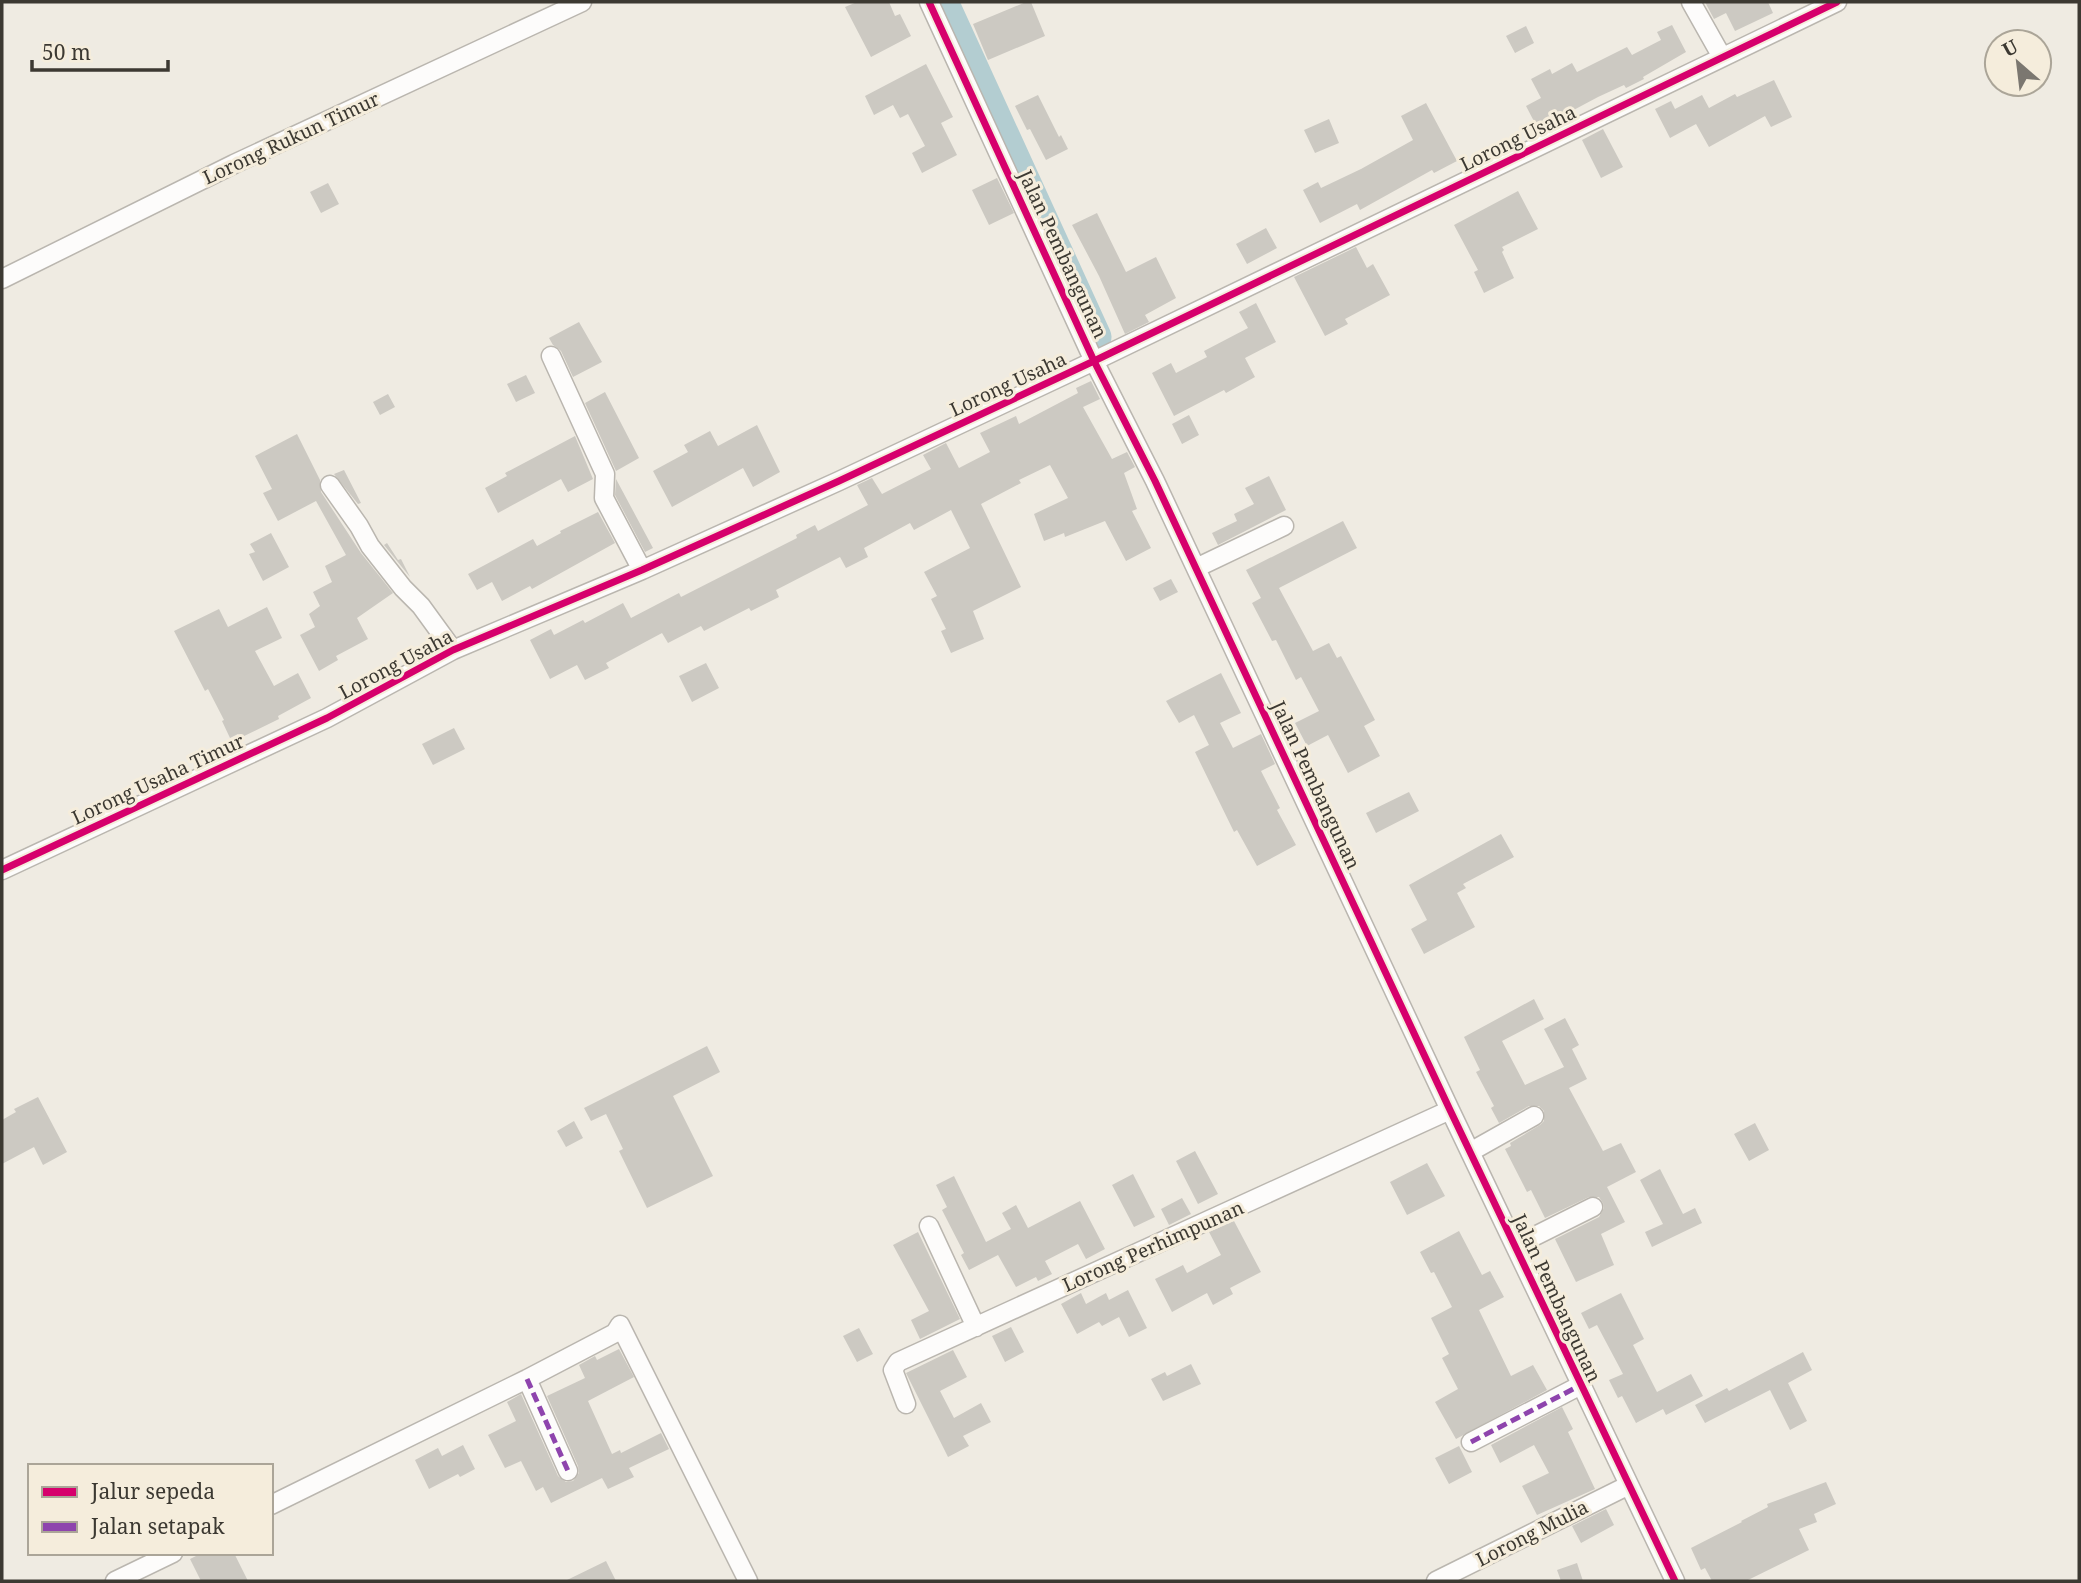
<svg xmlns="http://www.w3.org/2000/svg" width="2081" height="1583" viewBox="0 0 2081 1583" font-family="'Noto Serif',serif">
<rect width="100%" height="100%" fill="#efebe2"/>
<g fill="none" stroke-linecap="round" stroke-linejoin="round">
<path stroke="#b3cdd1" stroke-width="33" d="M 942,2 L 1095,337"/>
</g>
<path fill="#ccc9c2" d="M 857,2 L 889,2 L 895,16 L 900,14 L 911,36 L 871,57 L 845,7 Z
M 1026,2 L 1031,2 L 1045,36 L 988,60 L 973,24 Z
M 1705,2 L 1768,2 L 1773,13 L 1735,31 L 1726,13 L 1714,19 Z
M 1672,25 L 1686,52 L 1643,77 L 1644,79 L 1626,88 L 1624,85 L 1598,97 L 1538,129 L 1526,106 L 1541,98 L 1531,79 L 1550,69 L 1552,74 L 1572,63 L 1577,72 L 1627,47 L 1632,55 L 1661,40 L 1657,32 Z
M 1526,26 L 1534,43 L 1515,53 L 1506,36 Z
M 926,64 L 953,117 L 941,123 L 957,155 L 922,173 L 912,153 L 925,146 L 908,114 L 900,118 L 893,105 L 874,115 L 865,96 Z
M 1774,80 L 1792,117 L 1771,127 L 1765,116 L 1709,147 L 1696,124 L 1670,138 L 1655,109 L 1671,101 L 1675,109 L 1702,95 L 1709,108 L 1735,94 L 1737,97 Z
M 1038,95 L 1059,137 L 1061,135 L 1068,149 L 1046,160 L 1030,129 L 1027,130 L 1015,106 Z
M 1426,103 L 1457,161 L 1434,173 L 1432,170 L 1360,210 L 1357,204 L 1320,223 L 1303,190 L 1318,182 L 1321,188 L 1361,169 L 1413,140 L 1401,116 Z
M 1329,119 L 1339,143 L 1315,153 L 1304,130 Z
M 1603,129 L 1623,167 L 1601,178 L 1582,140 Z
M 997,178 L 1014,213 L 989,225 L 972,190 Z
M 328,183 L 339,204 L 321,213 L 310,192 Z
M 1518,191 L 1538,229 L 1502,247 L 1504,250 L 1502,252 L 1514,278 L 1484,293 L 1474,272 L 1478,270 L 1454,225 Z
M 1097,213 L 1126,272 L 1156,257 L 1176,298 L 1145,315 L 1149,322 L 1125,334 L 1099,276 L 1072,225 Z
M 1266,228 L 1277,248 L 1247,264 L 1236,244 Z
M 1356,247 L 1367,268 L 1373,264 L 1390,295 L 1345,319 L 1348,324 L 1325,336 L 1294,277 Z
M 1256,303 L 1276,342 L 1245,358 L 1255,377 L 1226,393 L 1224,390 L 1174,416 L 1152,373 L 1171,363 L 1176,373 L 1207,357 L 1204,351 L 1248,328 L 1239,312 Z
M 579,322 L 602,362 L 573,377 L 561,351 L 553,345 L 549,338 Z
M 526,375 L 535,393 L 516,402 L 507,384 Z
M 1091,381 L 1100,399 L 1083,407 L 1112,459 L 1127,452 L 1135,467 L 1124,473 L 1137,509 L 1132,511 L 1151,548 L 1126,561 L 1105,521 L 1065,537 L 1064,533 L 1044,541 L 1034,514 L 1068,498 L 1050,465 L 1019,480 L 1021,483 L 981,504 L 1021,587 L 973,611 L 984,639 L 951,653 L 941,631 L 946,629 L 931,599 L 937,596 L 924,572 L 970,548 L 951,510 L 914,530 L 910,523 L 864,548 L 868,557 L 846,568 L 840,557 L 776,590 L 779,597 L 751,611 L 749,608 L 704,631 L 701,626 L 668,643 L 662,633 L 606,663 L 609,668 L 585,680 L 577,665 L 550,679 L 530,640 L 551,629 L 554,635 L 583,620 L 585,623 L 623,603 L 631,618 L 679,593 L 681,597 L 797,538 L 796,535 L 815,525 L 818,531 L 868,505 L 857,485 L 872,478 L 882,494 L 931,469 L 923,455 L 946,443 L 959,468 L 990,452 L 980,433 L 1016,416 L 1019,424 L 1078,393 L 1076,388 Z
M 605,392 L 639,458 L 616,471 L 585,403 Z
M 388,394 L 395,407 L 380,415 L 373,402 Z
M 1189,415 L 1199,435 L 1182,444 L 1172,424 Z
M 757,425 L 780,472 L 753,487 L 743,468 L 672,507 L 653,471 L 688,452 L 684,445 L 710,431 L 718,446 Z
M 297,434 L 320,480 L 321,492 L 361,553 L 393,593 L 357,618 L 368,639 L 336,656 L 338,660 L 319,671 L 300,635 L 315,627 L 309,614 L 320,606 L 313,592 L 332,582 L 325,566 L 346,555 L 316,501 L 278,521 L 263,493 L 272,489 L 255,456 Z
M 575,436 L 593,479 L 568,492 L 561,479 L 498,513 L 485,488 L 507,476 L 505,473 Z
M 344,470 L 361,503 L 358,504 L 334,474 Z
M 1269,476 L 1286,510 L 1218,545 L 1212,533 L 1237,521 L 1234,514 L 1254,504 L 1245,488 Z
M 616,479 L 653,548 L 645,552 L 615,495 Z
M 598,512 L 615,543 L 532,589 L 530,586 L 502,601 L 492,582 L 477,590 L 468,574 L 533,539 L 537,546 L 561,533 L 560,531 Z
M 1343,521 L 1357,548 L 1279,588 L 1313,651 L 1329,643 L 1337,658 L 1341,656 L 1375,720 L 1364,726 L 1380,756 L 1348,773 L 1328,735 L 1307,746 L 1295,723 L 1319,711 L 1301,677 L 1296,680 L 1276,640 L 1272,641 L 1252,603 L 1261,598 L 1246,570 Z
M 271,533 L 289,567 L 263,581 L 249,554 L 255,552 L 250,544 Z
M 387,543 L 398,560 L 401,559 L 410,577 L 384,545 Z
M 1171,579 L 1178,592 L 1160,601 L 1153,588 Z
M 267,607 L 282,638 L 255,651 L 274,686 L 298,673 L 311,698 L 278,716 L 279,719 L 240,738 L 238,734 L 230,738 L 222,721 L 224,720 L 208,689 L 205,691 L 174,631 L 219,609 L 228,627 Z
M 706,663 L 719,688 L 692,702 L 679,676 Z
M 1221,673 L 1241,713 L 1220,723 L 1233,748 L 1261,734 L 1275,764 L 1261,771 L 1280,808 L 1277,810 L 1296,845 L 1257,866 L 1237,830 L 1234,832 L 1195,752 L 1209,745 L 1194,715 L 1179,723 L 1166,701 Z
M 454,728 L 465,749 L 433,765 L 422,744 Z
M 1409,792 L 1419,811 L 1376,833 L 1366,813 Z
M 1501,834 L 1514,857 L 1463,884 L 1466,888 L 1457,893 L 1475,927 L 1424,954 L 1411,929 L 1427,920 L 1409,885 Z
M 1534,999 L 1544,1019 L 1502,1041 L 1525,1085 L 1564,1067 L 1544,1029 L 1565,1018 L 1579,1045 L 1572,1049 L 1587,1079 L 1569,1088 L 1603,1151 L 1621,1143 L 1636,1172 L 1607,1187 L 1625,1222 L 1601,1234 L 1614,1265 L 1576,1282 L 1555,1239 L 1599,1217 L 1604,1208 L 1603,1203 L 1599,1197 L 1589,1197 L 1545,1218 L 1531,1190 L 1527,1192 L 1505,1149 L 1511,1146 L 1510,1143 L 1540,1125 L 1544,1121 L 1544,1111 L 1539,1106 L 1529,1106 L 1499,1123 L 1491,1108 L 1494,1106 L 1476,1072 L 1480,1070 L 1464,1037 Z
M 707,1046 L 720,1072 L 673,1096 L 713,1176 L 647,1208 L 619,1151 L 623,1149 L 606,1114 L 591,1121 L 584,1108 Z
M 38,1097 L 67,1152 L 43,1165 L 34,1147 L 2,1164 L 2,1120 L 16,1112 L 14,1109 Z
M 574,1121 L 583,1138 L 566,1147 L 557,1131 Z
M 1755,1123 L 1769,1150 L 1749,1161 L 1734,1134 Z
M 1195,1151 L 1218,1194 L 1198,1204 L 1176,1161 Z
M 1427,1163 L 1445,1196 L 1407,1215 L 1390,1182 Z
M 1660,1169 L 1683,1214 L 1695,1208 L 1702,1223 L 1652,1247 L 1645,1232 L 1663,1224 L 1640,1180 Z
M 1133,1174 L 1155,1217 L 1134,1227 L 1112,1185 Z
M 954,1176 L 986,1242 L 1011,1229 L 1002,1213 L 1016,1205 L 1028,1228 L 1080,1201 L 1105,1249 L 1086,1259 L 1078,1244 L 1045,1261 L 1052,1274 L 1038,1281 L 1036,1277 L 1016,1287 L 998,1255 L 969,1270 L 961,1255 L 964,1253 L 942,1210 L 947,1207 L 936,1185 Z
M 1182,1198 L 1191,1214 L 1169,1225 L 1161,1209 Z
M 1234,1221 L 1261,1272 L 1230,1288 L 1233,1294 L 1213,1305 L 1207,1293 L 1172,1312 L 1155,1279 L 1183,1265 L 1187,1273 L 1221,1255 L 1209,1232 Z
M 1459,1231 L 1482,1275 L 1490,1271 L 1504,1297 L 1479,1310 L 1511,1376 L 1533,1365 L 1547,1390 L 1456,1439 L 1435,1402 L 1458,1389 L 1442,1358 L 1449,1354 L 1431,1318 L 1452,1307 L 1434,1272 L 1431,1273 L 1420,1252 Z
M 918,1232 L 960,1319 L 920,1339 L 911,1320 L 929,1311 L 893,1245 Z
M 1128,1290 L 1147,1328 L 1129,1337 L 1119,1317 L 1102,1326 L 1099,1322 L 1077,1334 L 1061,1304 L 1081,1293 L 1086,1304 L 1106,1293 L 1109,1300 Z
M 1621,1293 L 1644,1339 L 1633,1345 L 1657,1392 L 1691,1374 L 1703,1396 L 1666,1415 L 1663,1409 L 1636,1423 L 1622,1396 L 1618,1398 L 1609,1380 L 1623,1374 L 1597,1325 L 1589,1329 L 1581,1313 Z
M 1011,1327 L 1024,1352 L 1005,1362 L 992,1336 Z
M 859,1328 L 873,1354 L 857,1362 L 843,1336 Z
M 619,1349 L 634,1377 L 588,1401 L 612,1454 L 620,1450 L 621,1453 L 661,1433 L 669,1449 L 629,1468 L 634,1477 L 608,1489 L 602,1478 L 551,1503 L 543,1487 L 536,1491 L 521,1461 L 505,1468 L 488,1435 L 516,1421 L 507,1402 L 521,1394 L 558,1476 L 566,1482 L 573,1481 L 579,1473 L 578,1466 L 547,1396 L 585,1378 L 579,1365 L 595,1356 L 597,1360 Z
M 953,1350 L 967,1377 L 940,1391 L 954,1418 L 981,1403 L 991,1422 L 963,1436 L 969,1446 L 948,1457 L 906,1373 Z
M 1803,1352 L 1812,1370 L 1788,1383 L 1807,1421 L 1790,1430 L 1770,1390 L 1705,1423 L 1695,1405 L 1727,1388 L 1729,1391 Z
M 1191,1364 L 1201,1384 L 1163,1401 L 1151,1379 L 1165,1372 L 1167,1376 Z
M 1562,1407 L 1573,1429 L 1568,1432 L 1595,1489 L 1537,1515 L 1522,1486 L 1549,1473 L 1534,1445 L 1500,1463 L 1491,1445 Z
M 463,1445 L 475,1469 L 460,1477 L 458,1474 L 429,1489 L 415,1460 L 438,1448 L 442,1456 Z
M 1459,1446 L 1472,1472 L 1449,1484 L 1435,1458 Z
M 1826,1482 L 1836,1504 L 1814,1514 L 1817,1522 L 1799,1529 L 1809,1550 L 1746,1581 L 1712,1581 L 1705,1568 L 1701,1570 L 1691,1548 L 1742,1522 L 1741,1521 L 1768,1507 L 1767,1504 Z
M 1606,1509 L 1614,1525 L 1581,1543 L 1572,1526 Z
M 202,1553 L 234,1553 L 248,1581 L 201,1581 L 190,1559 Z
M 606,1561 L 616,1581 L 565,1581 Z
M 1577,1563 L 1583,1581 L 1561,1581 L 1557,1570 Z"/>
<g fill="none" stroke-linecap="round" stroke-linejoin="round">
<defs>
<path id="minor" d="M 929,2 L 1094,361 L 1155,481 L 1450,1110 L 1675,1581
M 1691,2 L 1722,57
M 2,279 L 234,164 L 582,2
M 551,356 L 605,474 L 604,498 L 642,570
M 330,485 L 359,526 L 370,546 L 403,588 L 421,606 L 453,650
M 1196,568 L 1284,526
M 2,870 L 327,718 L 453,650 L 642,570 L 839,481 L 1094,361 L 1837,2
M 1470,1152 L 1534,1116
M 929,1226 L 976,1327
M 1515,1246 L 1593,1207
M 527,1379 L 568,1471
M 906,1404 L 893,1370 L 898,1362 L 1450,1110
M 1471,1442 L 1581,1385
M 271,1505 L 527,1379 L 615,1333 L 620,1325 L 748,1581
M 115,1581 L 173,1553
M 1436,1581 L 1629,1485"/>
</defs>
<use href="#minor" stroke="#bab6af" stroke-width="21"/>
<use href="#minor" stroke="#fdfcfb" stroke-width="18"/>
<path stroke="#8e44ad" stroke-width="5" stroke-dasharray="10 5" stroke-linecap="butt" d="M 527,1379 L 568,1471
M 1471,1442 L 1581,1385"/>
<defs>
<path id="cycleway" d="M 929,2 L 1094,361 L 1155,481 L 1450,1110 L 1675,1581
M 2,870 L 327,718 L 453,650 L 642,570 L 839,481 L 1094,361 L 1837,2"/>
</defs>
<use href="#cycleway" stroke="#f5eddc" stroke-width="11"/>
<use href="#cycleway" stroke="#d6006c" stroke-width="7"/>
</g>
<g text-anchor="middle" stroke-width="6" stroke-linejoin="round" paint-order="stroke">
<g font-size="19" fill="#3c3932" stroke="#f5eddc">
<text transform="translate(291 138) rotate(-25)" y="7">Lorong Rukun Timur</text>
<text transform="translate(1518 138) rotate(-26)" y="7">Lorong Usaha</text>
<text transform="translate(1063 254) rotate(65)" y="7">Jalan Pembangunan</text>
<text transform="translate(1008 384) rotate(-25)" y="7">Lorong Usaha</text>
<text transform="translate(396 664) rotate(-28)" y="7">Lorong Usaha</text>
<text transform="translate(158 779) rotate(-25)" y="7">Lorong Usaha Timur</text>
<text transform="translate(1316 785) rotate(65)" y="7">Jalan Pembangunan</text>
<text transform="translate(1153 1246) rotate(-24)" y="7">Lorong Perhimpunan</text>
<text transform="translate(1557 1298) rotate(65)" y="7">Jalan Pembangunan</text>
<text transform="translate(1532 1533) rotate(-27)" y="7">Lorong Mulia</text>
</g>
</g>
<rect width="2081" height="1583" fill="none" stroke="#3c3932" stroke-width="7"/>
<rect x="28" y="1464" width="245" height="91" fill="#f5eddc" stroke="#aba598" stroke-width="2"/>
<rect x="42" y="1487" width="35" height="10" fill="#d6006c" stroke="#aba598" stroke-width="2"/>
<text x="91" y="1499" font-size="21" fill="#3c3932">Jalur sepeda</text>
<rect x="42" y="1522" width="35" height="10" fill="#8e44ad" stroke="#aba598" stroke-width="2"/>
<text x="91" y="1534" font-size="21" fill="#3c3932">Jalan setapak</text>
<g transform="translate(2018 63) rotate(332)"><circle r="33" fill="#f5eddc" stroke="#aba598" stroke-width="2"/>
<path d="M0-5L12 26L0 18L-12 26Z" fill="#7b7770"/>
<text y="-10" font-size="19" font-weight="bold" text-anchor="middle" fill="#3c3932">U</text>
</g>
<path d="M32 60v10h136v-10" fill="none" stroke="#3c3932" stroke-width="3.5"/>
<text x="42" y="60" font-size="21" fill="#3c3932" stroke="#f5eddc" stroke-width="5" paint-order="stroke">50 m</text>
</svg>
